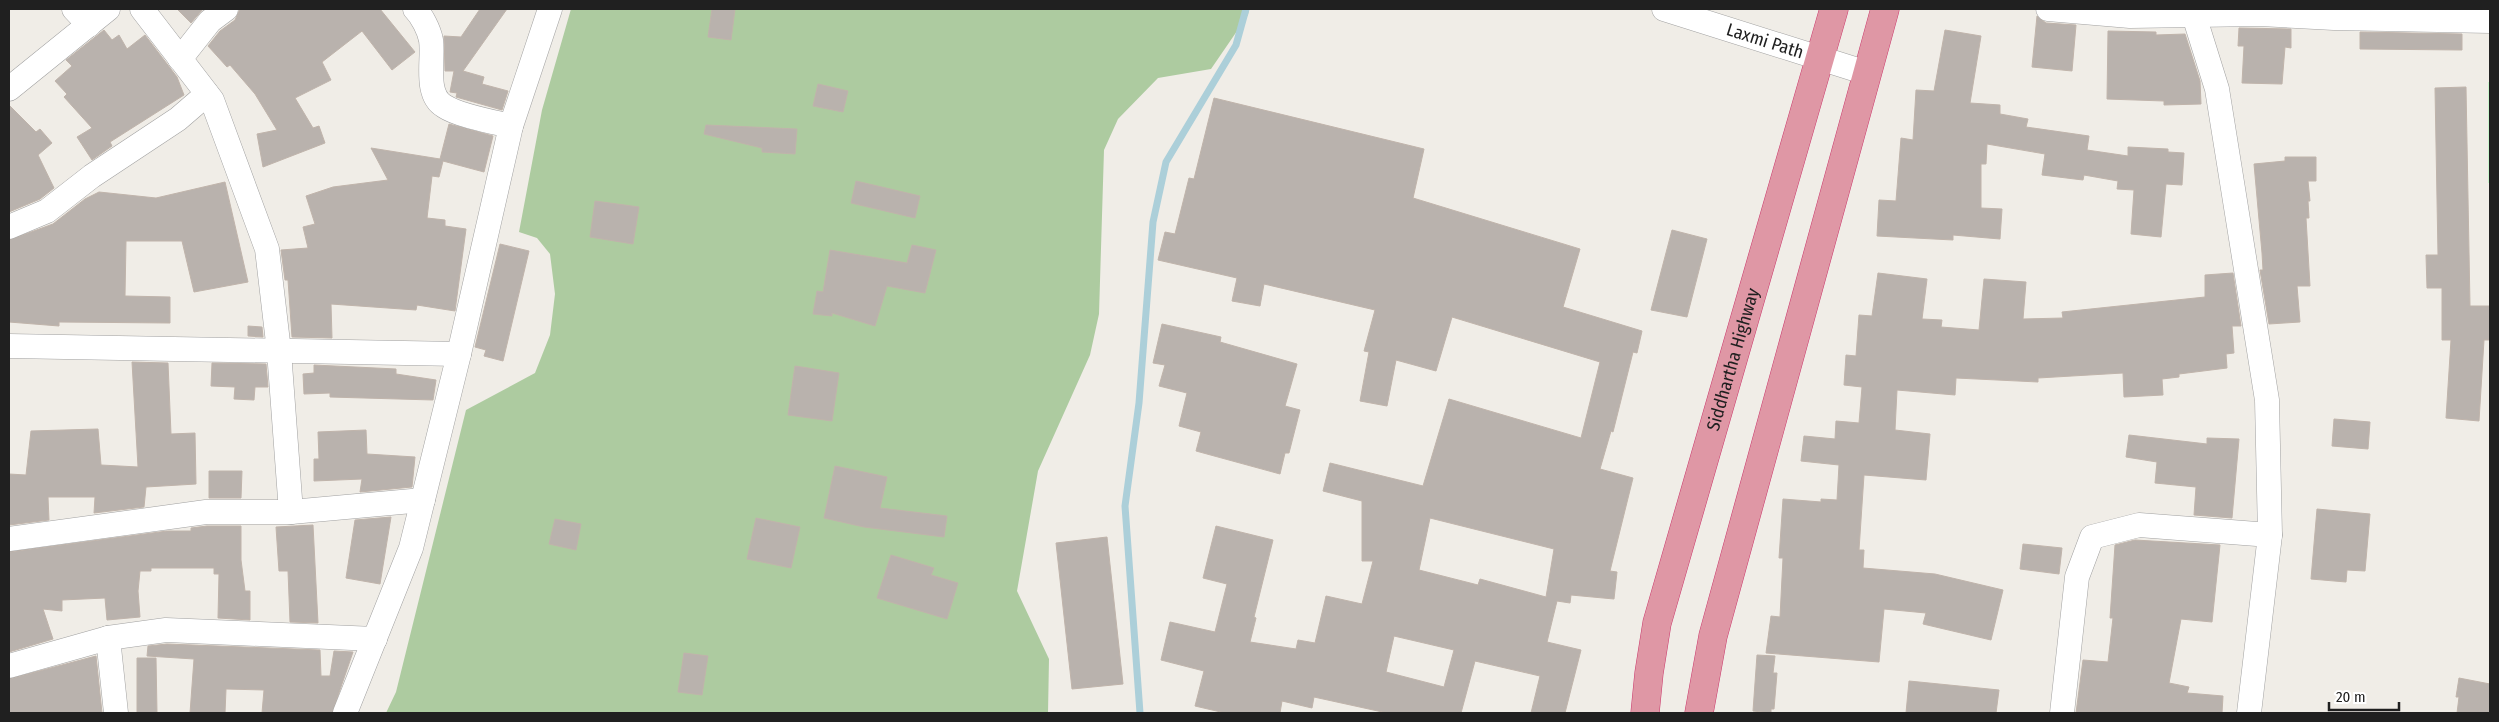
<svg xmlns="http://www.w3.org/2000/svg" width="2499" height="722" viewBox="0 0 2499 722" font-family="'Fira Sans Condensed',sans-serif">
<rect width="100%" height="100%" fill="#f0ede7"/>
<path fill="#adcba0" d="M 571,9 L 1249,9 L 1248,15 L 1211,69 L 1158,78 L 1118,119 L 1104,150 L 1099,314 L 1090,355 L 1038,471 L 1017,591 L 1049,659 L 1048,713 L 386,713 L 396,692 L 466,410 L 535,373 L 550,335 L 555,294 L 550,254 L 537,238 L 519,232 L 542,110 Z"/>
<path fill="#c9f5cc" d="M 2488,82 L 2490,82 L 2490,183 L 2488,183 Z"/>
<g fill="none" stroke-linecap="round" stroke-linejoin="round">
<path stroke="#accfd9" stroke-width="7" d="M 1140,713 L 1125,506 L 1139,403 L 1153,222 L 1166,162 L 1236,45 L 1246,9"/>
</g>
<path fill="#b9b2ad" stroke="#c0b4ab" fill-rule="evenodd" d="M 177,9 L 203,9 L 191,23 Z
M 240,9 L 380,9 L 415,52 L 392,70 L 362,31 L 322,62 L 331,80 L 295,98 L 313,128 L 319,126 L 325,143 L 263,167 L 257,134 L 277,130 L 255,94 L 230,65 L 227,67 L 208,46 L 220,31 L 235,20 Z
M 480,9 L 507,9 L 463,71 L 484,77 L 482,84 L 508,91 L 502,110 L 456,97 L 457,93 L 450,92 L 454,71 L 445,71 L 444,36 L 461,37 Z
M 712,9 L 735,9 L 731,40 L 708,37 Z
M 2037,16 L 2046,23 L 2076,25 L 2072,71 L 2032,67 Z
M 2239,28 L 2291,29 L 2291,48 L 2285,47 L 2282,84 L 2242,83 L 2244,46 L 2238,46 Z
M 104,30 L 112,40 L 119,35 L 127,49 L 145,35 L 177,77 L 184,95 L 110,142 L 112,146 L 92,160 L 77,137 L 92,128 L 64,97 L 67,94 L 55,81 L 72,66 L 66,60 Z
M 1945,30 L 1981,36 L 1970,103 L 2000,105 L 2000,114 L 2028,119 L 2026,127 L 2089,136 L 2087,150 L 2128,156 L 2128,147 L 2168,149 L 2168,152 L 2184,153 L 2182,185 L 2166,184 L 2161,237 L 2131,234 L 2134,190 L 2117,189 L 2118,181 L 2084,175 L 2083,180 L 2042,175 L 2045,154 L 1987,144 L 1986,164 L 1981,164 L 1981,208 L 2002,209 L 2000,239 L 1953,235 L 1953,240 L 1877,236 L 1879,200 L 1896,201 L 1901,138 L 1913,140 L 1916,90 L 1934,91 Z
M 2108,31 L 2156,32 L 2156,35 L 2185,34 L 2200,81 L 2201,104 L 2164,105 L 2164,101 L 2107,99 Z
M 2360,32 L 2462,34 L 2462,50 L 2360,49 Z
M 818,84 L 848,91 L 843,112 L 813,106 Z
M 2466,87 L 2470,306 L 2490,306 L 2490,340 L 2484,340 L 2479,421 L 2446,418 L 2451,340 L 2442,340 L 2442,288 L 2427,288 L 2426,255 L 2438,255 L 2435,88 Z
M 1214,98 L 1424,149 L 1413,198 L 1580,249 L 1563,307 L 1642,331 L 1637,353 L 1633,352 L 1613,432 L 1611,431 L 1600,469 L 1633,478 L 1610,571 L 1617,572 L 1614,599 L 1571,595 L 1570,603 L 1557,601 L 1547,642 L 1581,650 L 1565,713 L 1531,713 L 1540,676 L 1475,661 L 1461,713 L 1387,713 L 1314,697 L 1312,708 L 1282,701 L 1280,713 L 1225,713 L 1195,706 L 1204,671 L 1161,660 L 1170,622 L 1215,632 L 1227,584 L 1203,578 L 1216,526 L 1273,540 L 1254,617 L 1256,618 L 1250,642 L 1296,649 L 1298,640 L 1315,643 L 1326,596 L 1362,604 L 1373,561 L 1362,561 L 1362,501 L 1323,491 L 1330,463 L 1423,486 L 1449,399 L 1581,438 L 1600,362 L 1452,317 L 1436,371 L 1396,360 L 1387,406 L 1360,401 L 1369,352 L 1364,351 L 1375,310 L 1264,284 L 1260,306 L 1232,301 L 1237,278 L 1158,260 L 1165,232 L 1175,234 L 1189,178 L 1194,179 ZM 1430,518 L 1554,549 L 1546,597 L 1480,579 L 1478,585 L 1419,570 ZM 1394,636 L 1454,650 L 1444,687 L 1386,672 Z
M 9,105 L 36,132 L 40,129 L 52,143 L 38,155 L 54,188 L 40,199 L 9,212 Z
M 449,124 L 493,136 L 484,172 L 443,161 L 439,177 L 432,176 L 427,218 L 445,220 L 445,226 L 466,229 L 455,311 L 417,305 L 416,310 L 331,304 L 332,338 L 292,337 L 288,280 L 285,280 L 281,250 L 308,248 L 303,227 L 315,224 L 306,196 L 333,187 L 388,180 L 371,148 L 440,159 Z
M 706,125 L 797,129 L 795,154 L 762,152 L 762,148 L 704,134 Z
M 2285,157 L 2316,157 L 2316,181 L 2308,181 L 2310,201 L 2308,201 L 2309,218 L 2306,218 L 2310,286 L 2297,286 L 2300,322 L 2269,324 L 2260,270 L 2263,270 L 2262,253 L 2254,164 L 2285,161 Z
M 856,181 L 920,196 L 915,218 L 851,203 Z
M 225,182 L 248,282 L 194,292 L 182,241 L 126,241 L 125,296 L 170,297 L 170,323 L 59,322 L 59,326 L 9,322 L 9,240 L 53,224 L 85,199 L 99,192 L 156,198 Z
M 595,201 L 639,207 L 633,244 L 590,237 Z
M 1672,230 L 1707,239 L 1687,317 L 1651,310 Z
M 500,244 L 529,251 L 503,361 L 484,356 L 486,350 L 475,347 Z
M 912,245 L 936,250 L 925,293 L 887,286 L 875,326 L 832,313 L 832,316 L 813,314 L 817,291 L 823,292 L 830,250 L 907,263 Z
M 1878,273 L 1927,279 L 1922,319 L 1942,320 L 1941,327 L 1979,330 L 1984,279 L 2026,282 L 2023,319 L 2063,318 L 2062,312 L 2205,297 L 2205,275 L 2233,273 L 2241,326 L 2232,326 L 2234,353 L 2226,354 L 2227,368 L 2179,374 L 2179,377 L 2162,379 L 2163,395 L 2124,397 L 2123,373 L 2038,378 L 2038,382 L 1956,378 L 1955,395 L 1897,390 L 1895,430 L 1930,434 L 1926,480 L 1864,475 L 1859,550 L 1864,550 L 1863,568 L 1935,574 L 2003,590 L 1991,640 L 1923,624 L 1926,613 L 1884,609 L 1879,662 L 1766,653 L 1771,616 L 1780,617 L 1783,558 L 1779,558 L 1783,499 L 1821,502 L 1821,499 L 1837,500 L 1839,465 L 1801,461 L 1804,436 L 1835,439 L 1836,421 L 1859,423 L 1862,387 L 1844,385 L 1846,355 L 1856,356 L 1859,315 L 1872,316 Z
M 1162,324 L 1221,337 L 1220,342 L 1297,364 L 1285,406 L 1300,410 L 1289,453 L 1285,453 L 1280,474 L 1196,451 L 1201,432 L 1179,426 L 1187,393 L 1159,386 L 1165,365 L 1153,363 Z
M 248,326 L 262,327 L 263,337 L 248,336 Z
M 132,362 L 168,363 L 171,434 L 195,433 L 196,484 L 146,487 L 144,507 L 94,513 L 95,497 L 48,497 L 49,520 L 9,525 L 9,474 L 26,475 L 31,431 L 98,429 L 101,465 L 138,467 Z
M 212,363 L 266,364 L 268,387 L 255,387 L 254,400 L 234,399 L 235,387 L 211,386 Z
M 314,365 L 396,369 L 396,374 L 436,380 L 433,400 L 330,397 L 330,393 L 304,394 L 303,374 L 314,373 Z
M 795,366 L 839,373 L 832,421 L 788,415 Z
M 2334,419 L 2370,422 L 2368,449 L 2332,446 Z
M 366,430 L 367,454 L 415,457 L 412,487 L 360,492 L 362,479 L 314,481 L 314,459 L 319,459 L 318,432 Z
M 2129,435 L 2207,444 L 2207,438 L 2239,439 L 2232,518 L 2194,515 L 2196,487 L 2155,483 L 2157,462 L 2126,457 Z
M 835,466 L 887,477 L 880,508 L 947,516 L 944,537 L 864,527 L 824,518 Z
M 209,471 L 242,471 L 241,498 L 209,498 Z
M 2317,509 L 2370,514 L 2365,571 L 2347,570 L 2346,582 L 2311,579 Z
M 391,517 L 380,584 L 346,578 L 355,520 Z
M 756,518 L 800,527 L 791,568 L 747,559 Z
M 555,519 L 581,524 L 576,550 L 549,544 Z
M 313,525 L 318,623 L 290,622 L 288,571 L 279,571 L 276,527 Z
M 207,526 L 241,526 L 241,560 L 245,591 L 250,591 L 250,620 L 218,618 L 219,574 L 214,574 L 214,568 L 151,568 L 151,571 L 140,571 L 138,591 L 140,617 L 107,620 L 105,598 L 62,600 L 62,611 L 43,609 L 53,639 L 9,652 L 9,552 L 167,531 L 191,531 L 191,528 Z
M 1107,537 L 1123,684 L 1072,689 L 1056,543 Z
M 2135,540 L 2220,545 L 2212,622 L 2181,619 L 2169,683 L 2189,687 L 2187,693 L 2223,696 L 2222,713 L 2076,713 L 2083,660 L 2108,662 L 2113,618 L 2110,618 L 2115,545 Z
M 2023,544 L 2062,548 L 2059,574 L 2020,569 Z
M 891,555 L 934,568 L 931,575 L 958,583 L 947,619 L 877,598 Z
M 167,644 L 320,650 L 321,676 L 330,676 L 334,651 L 353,652 L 332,713 L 262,713 L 264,690 L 226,689 L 225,713 L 190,713 L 194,659 L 147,656 L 148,646 Z
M 684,653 L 708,656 L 702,695 L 678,692 Z
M 1757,655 L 1775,656 L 1773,673 L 1777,673 L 1774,709 L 1771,709 L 1771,713 L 1753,711 Z
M 96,656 L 102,713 L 9,713 L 9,679 Z
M 137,658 L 156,658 L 157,713 L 137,713 Z
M 2459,678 L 2490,684 L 2490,713 L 2457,713 L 2459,697 L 2456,697 Z
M 1909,681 L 1999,690 L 1996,713 L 1906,713 Z"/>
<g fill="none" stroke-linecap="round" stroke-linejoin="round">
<defs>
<g id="street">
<path d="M 74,9 L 89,25"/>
<path d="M 142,9 L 212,100 L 267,249 L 279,351 L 291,512"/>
<path d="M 415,9 C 422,16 429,30 431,40 C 434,59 424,94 444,106 C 459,116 493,122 511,126"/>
<path id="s1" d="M 1664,9 L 1867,73"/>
<path d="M 2048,9 L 2130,16 L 2260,14 L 2334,18 L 2490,21"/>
<path d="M 2192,9 L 2217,89 L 2267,400 L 2270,535 L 2249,713"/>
<path d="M 180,59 L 210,21 L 226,9"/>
<path d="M 9,89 L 108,9"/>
<path d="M 9,227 L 47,211 L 92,176 L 178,119 L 207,94"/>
<path d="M 9,346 L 459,354 L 411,548 L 345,713"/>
<path d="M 459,354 L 511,126 L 550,9"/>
<path d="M 9,539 L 206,512 L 291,512 L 423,500"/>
<path d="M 108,638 L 116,713"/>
<path d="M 9,666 L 108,638 L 166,630 L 375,639"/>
<path d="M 2062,713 L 2077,577 L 2092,537 L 2139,525 L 2270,535"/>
</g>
<g id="highway">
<path id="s2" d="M 1645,713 L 1649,673 L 1657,623 L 1834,9"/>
<path d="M 1699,713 L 1713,636 L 1885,9"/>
</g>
</defs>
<use href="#street" stroke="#a1a1a1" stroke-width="25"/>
<use href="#highway" stroke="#ca386c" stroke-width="29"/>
<use href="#street" stroke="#fff" stroke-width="24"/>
<use href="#highway" stroke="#df97a5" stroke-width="28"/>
</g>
<g text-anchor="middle" stroke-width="4" stroke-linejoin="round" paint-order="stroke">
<g font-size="18" fill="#202020" stroke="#fff">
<text dy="6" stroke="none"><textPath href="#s1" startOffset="106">Laxmi Path</textPath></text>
<text dy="6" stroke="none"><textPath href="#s2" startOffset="365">Siddhartha Highway</textPath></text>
</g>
</g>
<rect width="2499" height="722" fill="none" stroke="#202020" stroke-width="20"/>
<path d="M2329 702v8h70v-8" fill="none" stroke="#202020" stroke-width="2.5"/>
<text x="2336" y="702" font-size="15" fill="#202020" stroke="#ffffff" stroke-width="4" paint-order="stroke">20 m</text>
</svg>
